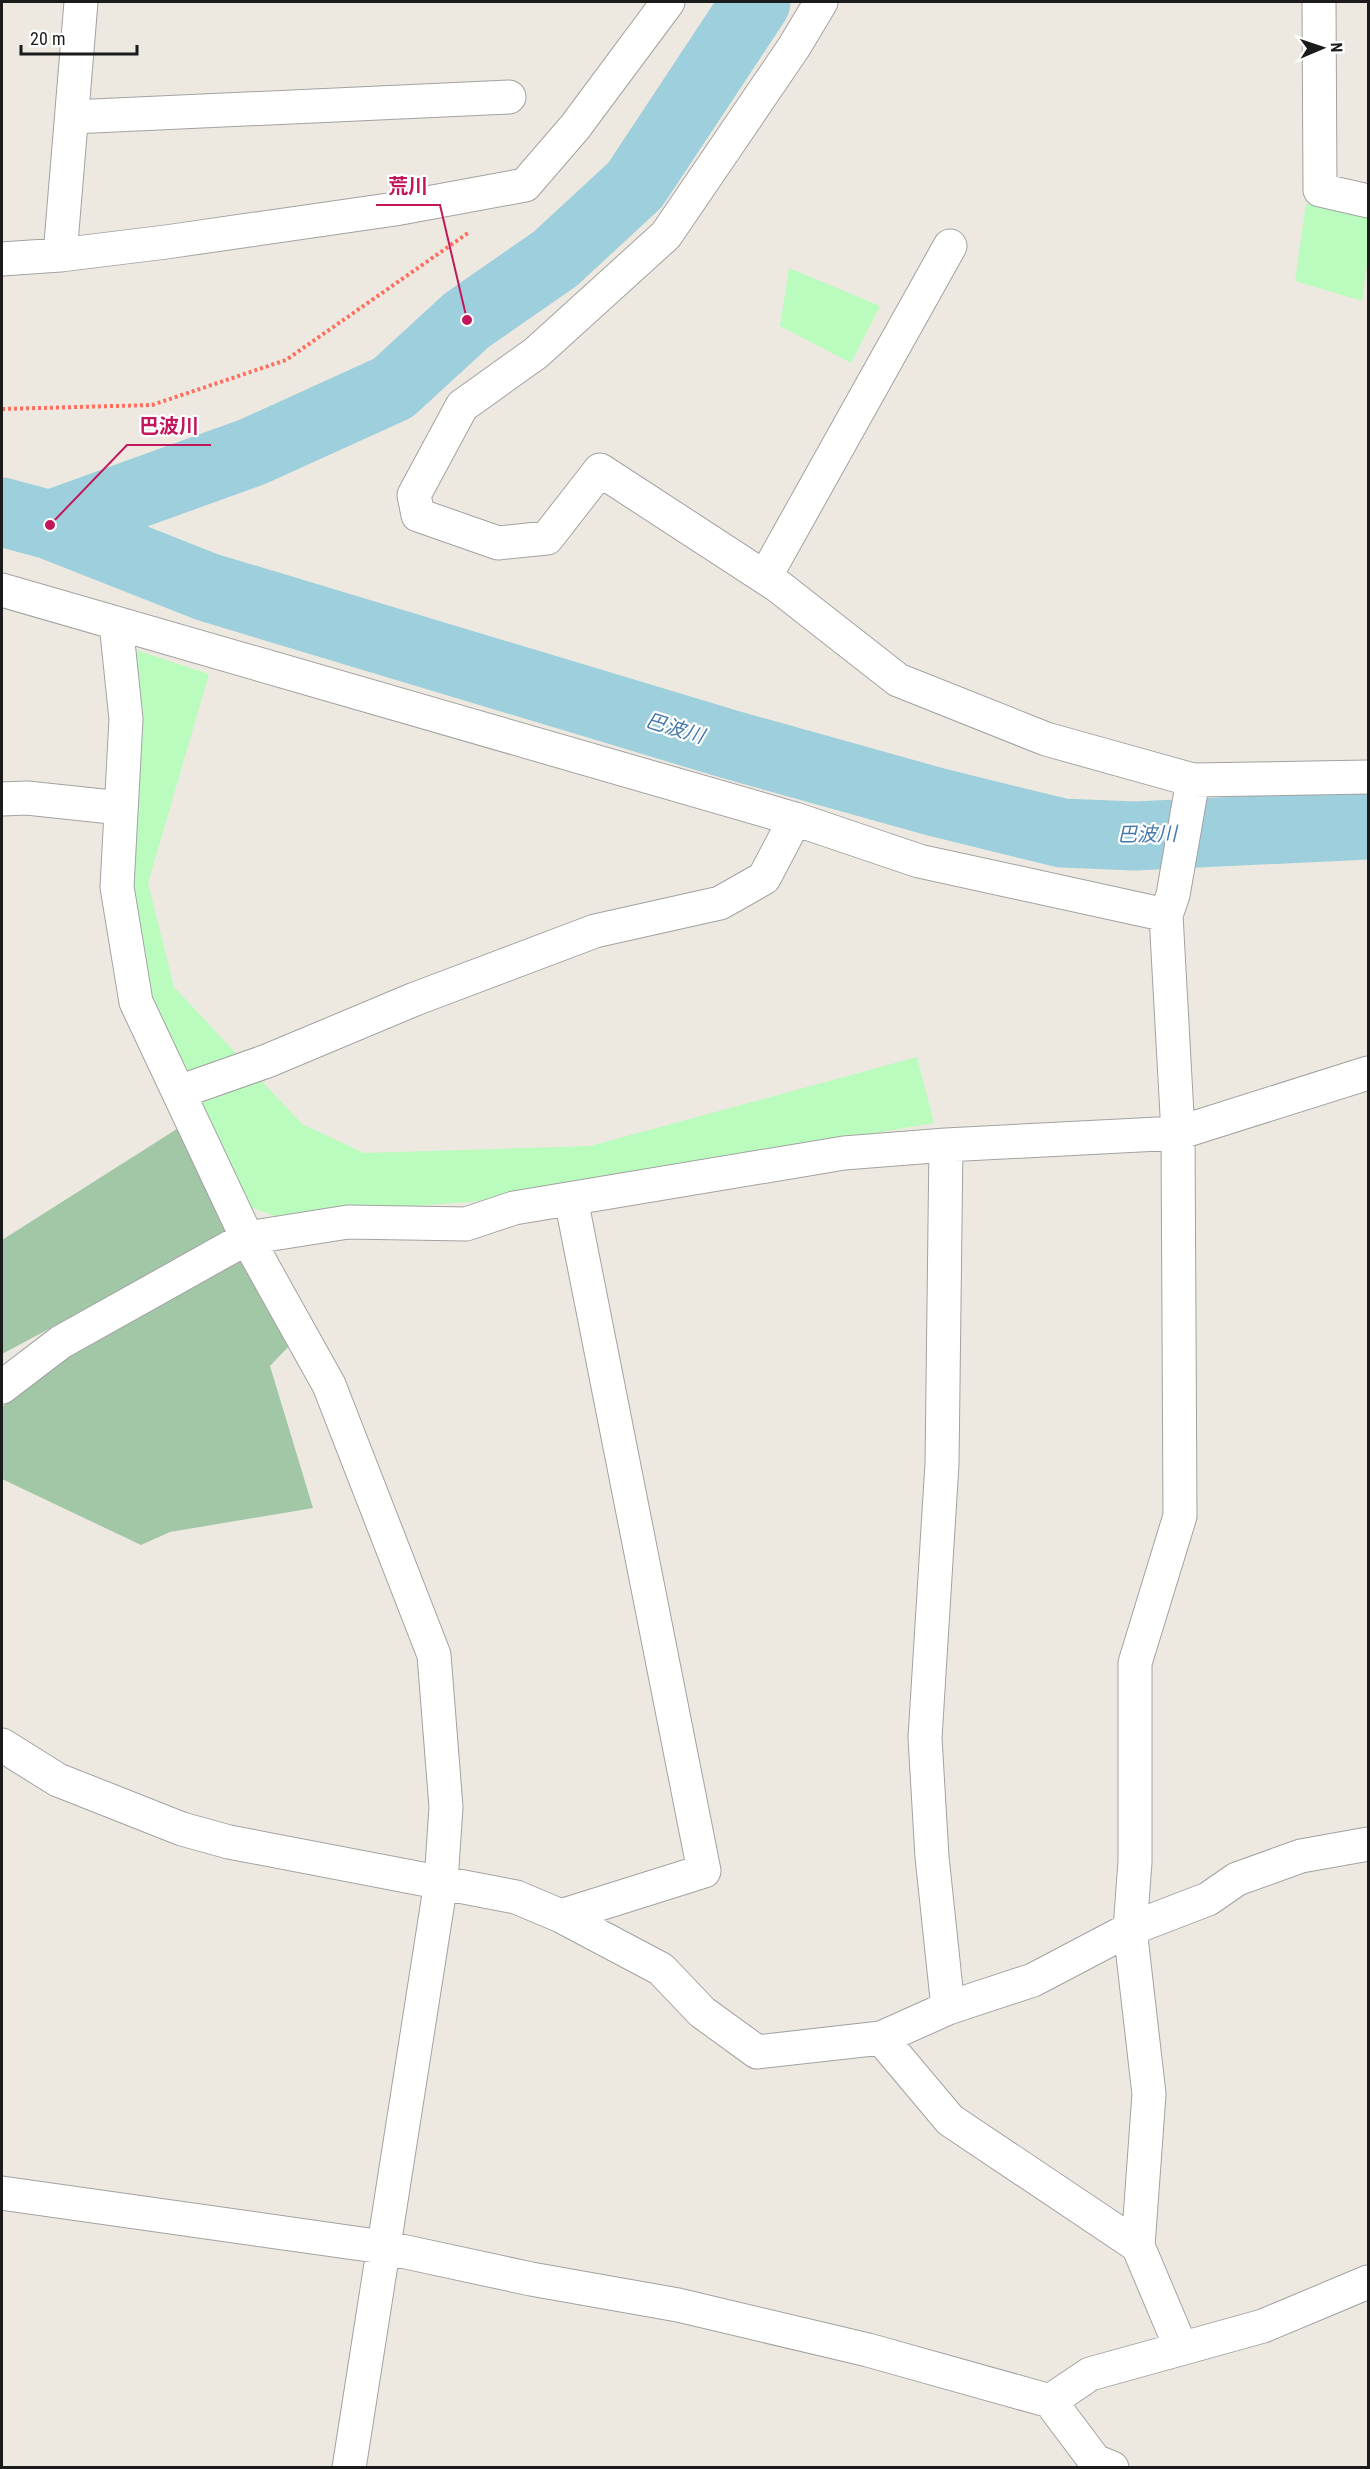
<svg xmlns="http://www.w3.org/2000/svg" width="1370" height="2469" viewBox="0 0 1370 2469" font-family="'Roboto Condensed','Noto Sans JP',sans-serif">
<rect width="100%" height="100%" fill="#ede9e0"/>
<path fill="#a1c7a6" d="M 180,1127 L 235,1230 L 2,1354 L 2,1240 Z
M 245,1257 L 291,1344 L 270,1366 L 313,1508 L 170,1532 L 141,1545 L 2,1479 L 2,1407 L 57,1360 Z"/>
<path fill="#bafbbe" d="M 1306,204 L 1368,217 L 1368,256 L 1362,301 L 1295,281 Z
M 789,268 L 880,306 L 851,363 L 780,326 Z
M 136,650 L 209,674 L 148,883 L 174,987 L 302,1124 L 364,1153 L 590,1146 L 917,1057 L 934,1123 L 483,1201 L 275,1216 L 241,1204 L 143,996 L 129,887 L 136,826 Z"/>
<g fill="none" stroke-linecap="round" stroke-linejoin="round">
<path stroke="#9ecfdd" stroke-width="69" d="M 2,512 L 50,525 L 207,587 L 732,745 L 936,802 L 1062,833 L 1135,836 L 1368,825
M 50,525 L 252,452 L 393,388 L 467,320 L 555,259 L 635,185 L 756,2"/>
<defs>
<path id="minor" d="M 821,2 L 794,47 L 666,235 L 536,353 L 462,406 L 414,495 L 418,515 L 498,543 L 547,538 L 600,470 L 778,586 L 898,680 L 1046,739 L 1193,780 L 1368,777
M 1319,2 L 1320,190 L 1368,201
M 72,117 L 509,97
M 60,255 L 81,2
M 2,259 L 60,255 L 166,242 L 395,209 L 525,185 L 575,127 L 668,2
M 765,577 L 950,246
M 2,590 L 795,819
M 116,623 L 126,719 L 117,887 L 136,1002 L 247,1238 L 329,1385 L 434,1655 L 446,1807 L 441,1882 L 349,2468
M 2,799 L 27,798 L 121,808
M 179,1092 L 267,1061 L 415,999 L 595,931 L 720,903 L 764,878 L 795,819 L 919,861 L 1166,915
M 946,1145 L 942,1464 L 925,1738 L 932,1857 L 948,2008
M 2,1387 L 61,1342 L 247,1238 L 348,1222 L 466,1224 L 514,1208 L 844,1153 L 946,1145 L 1178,1133 L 1368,1073
M 2,1745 L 58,1780 L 182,1829 L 229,1842 L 516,1897 L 561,1916 L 661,1969 L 702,2012 L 757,2052 L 881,2038 L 948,2008 L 1033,1980 L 1130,1929 L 1208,1899 L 1237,1879 L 1301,1856 L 1368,1844
M 561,1916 L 704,1871 L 571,1199
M 881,2038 L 950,2120 L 1138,2246
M 2,2193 L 383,2247 L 531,2279 L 678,2305 L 868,2350 L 1050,2401 L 1095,2461 L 1112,2468
M 1181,2348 L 1138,2246 L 1149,2094 L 1130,1929 L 1135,1862 L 1135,1663 L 1180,1516 L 1178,1133 L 1166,915 L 1173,895 L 1193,780
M 1050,2401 L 1090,2374 L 1263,2326 L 1368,2282"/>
</defs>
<use href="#minor" stroke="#a2a2a2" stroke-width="35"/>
<path stroke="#fe6f60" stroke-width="4" stroke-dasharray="3 3" stroke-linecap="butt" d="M 2,409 L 152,405 L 286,360 L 468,233"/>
<use href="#minor" stroke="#fff" stroke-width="33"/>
</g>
<g text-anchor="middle" stroke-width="4.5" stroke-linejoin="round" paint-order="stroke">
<g font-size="20" font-style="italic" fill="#467aad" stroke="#fff">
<text transform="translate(675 728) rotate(17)" y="7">巴波川</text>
<text transform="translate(1147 834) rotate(-1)" y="7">巴波川</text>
</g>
</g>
<path fill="none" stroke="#c2185b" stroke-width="2" d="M467 320L440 205H376M50 525L127 445H211"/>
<g fill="#c2185b" stroke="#fff" stroke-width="2">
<circle cx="467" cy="320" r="6"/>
<circle cx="50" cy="525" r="6"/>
</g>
<g font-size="20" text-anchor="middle" font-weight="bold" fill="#c2185b" stroke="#fff" stroke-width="4.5" stroke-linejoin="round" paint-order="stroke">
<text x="408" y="193">荒川</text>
<text x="169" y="433">巴波川</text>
</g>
<rect width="1370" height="2469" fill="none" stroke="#1b1b1b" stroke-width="6"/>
<g transform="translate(1322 48) rotate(88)" stroke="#ffffff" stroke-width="4.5" paint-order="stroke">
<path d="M0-4.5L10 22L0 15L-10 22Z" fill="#1b1b1b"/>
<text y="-9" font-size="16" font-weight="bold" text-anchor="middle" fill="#1b1b1b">N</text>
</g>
<path d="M21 45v9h116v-9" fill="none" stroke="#1b1b1b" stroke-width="3"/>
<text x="30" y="45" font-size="18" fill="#1b1b1b" stroke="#ffffff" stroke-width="4.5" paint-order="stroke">20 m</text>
</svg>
